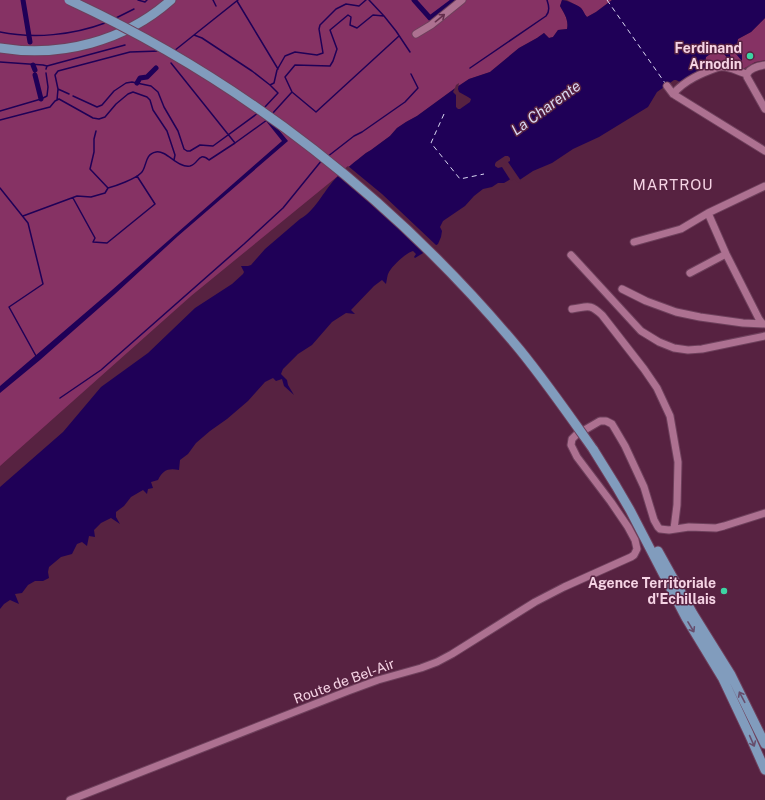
<svg xmlns="http://www.w3.org/2000/svg" width="765" height="800" viewBox="0 0 765 800" font-family="'Public Sans',sans-serif">
<rect width="100%" height="100%" fill="#572241"/>
<path fill="#863264" d="M 0,0 L 562,0 L 560,6 C 564,13 569,20 567,29 L 558,30 L 553,37 L 549,38 L 544,33 L 537,38 L 519,48 L 490,72 L 469,79 L 454,89 L 417,116 L 406,122 L 397,128 L 390,136 L 371,150 L 366,153 L 191,296 L 0,466 Z
M 567,0 L 612,0 L 596,12 L 587,17 L 585,15 L 581,8 Z
M 765,18 L 765,60 L 755,62 L 743,69 L 709,66 L 707,67 L 705,63 L 706,57 L 716,50 L 723,53 L 732,62 L 729,51 L 732,49 L 742,61 L 742,54 L 737,45 L 738,39 L 751,32 Z"/>
<path fill="#1f0057" d="M 562,0 C 566,0 578,5 581,8 C 584,11 584,14 587,17 L 596,12 L 612,0 L 765,0 L 765,18 L 751,32 L 738,39 L 737,45 L 742,54 L 742,61 L 732,49 L 729,51 L 732,63 L 723,53 L 716,50 L 706,57 L 705,63 L 709,70 L 680,82 L 676,80 L 674,80 L 657,92 L 648,107 L 599,137 L 573,149 L 552,163 L 533,171 L 518,181 L 514,177 L 504,183 L 498,183 L 492,187 L 483,189 L 474,196 L 465,206 L 443,221 L 440,227 L 442,231 L 441,237 L 438,244 L 415,258 L 414,257 L 416,254 L 413,251 C 406,253 393,265 389,272 C 387,275 387,280 386,284 L 382,280 L 374,286 L 351,310 L 355,314 L 346,313 L 332,322 L 312,345 L 298,354 L 283,369 L 281,374 L 287,380 L 288,385 L 294,395 L 284,386 L 282,379 L 276,381 L 273,378 L 265,382 L 248,401 L 227,419 L 210,431 L 196,443 L 188,454 L 180,460 L 179,470 C 168,468 163,470 158,480 L 151,482 L 153,488 L 148,489 L 147,494 L 143,490 L 131,497 L 124,506 L 116,512 L 116,517 L 120,524 L 111,518 L 101,523 L 94,530 L 95,537 L 89,536 L 87,546 L 82,542 L 77,544 L 72,554 L 61,557 L 49,567 L 48,572 L 49,578 L 43,581 L 35,581 L 28,585 L 22,593 L 15,594 L 19,604 L 10,600 L 4,604 L 0,609 L 0,487 L 63,432 L 101,387 L 148,353 L 195,308 L 232,284 L 243,274 L 244,272 L 241,266 L 248,266 L 251,265 L 265,249 L 300,219 C 314,212 324,191 335,179 C 344,170 356,161 366,153 L 371,150 L 390,136 L 397,128 L 406,122 L 417,116 L 454,89 L 469,79 L 490,72 L 519,48 L 537,38 L 544,33 L 549,38 L 553,37 L 558,30 L 567,29 C 569,20 564,13 560,6 Z
M 269,118 L 288,141 L 178,236 L 115,294 L 40,360 L 0,393 L 0,386 L 112,290 L 282,141 L 266,121 Z"/>
<path fill="#572241" d="M 459,83 L 458,89 L 459,92 L 468,97 L 471,99 L 470,102 L 460,109 L 458,109 L 456,107 L 456,95 L 453,92 L 455,88 L 456,85 Z
M 505,156 L 508,156 L 510,158 L 510,161 L 508,162 L 521,181 L 519,183 L 517,182 L 514,179 L 511,181 L 502,167 L 498,168 L 495,166 L 495,164 L 496,162 Z
M 348,166 L 382,194 L 437,246 L 431,250 L 401,229 L 338,174 Z"/>
<g fill="none" stroke-linecap="round" stroke-linejoin="round">
<path stroke="#1f0057" stroke-width="1.5" d="M 138,0 L 145,2 L 147,0
M 213,0 L 216,6
M 238,0 L 194,35 L 202,38 L 252,71 L 270,85 L 274,83 L 277,70 L 285,56 L 295,52 L 317,55 L 323,53 L 319,29 L 320,25 L 336,9 L 346,4 L 359,6 L 366,0
M 369,0 L 384,16 L 396,31 L 410,52
M 237,1 L 278,69
M 384,16 L 373,15 L 357,28 L 350,25 L 351,17 L 348,15 L 330,30 L 337,49 L 333,61 L 330,66 L 295,65 L 285,77 L 292,92 L 316,112 L 399,36
M 114,19 L 134,9
M 0,32 C 34,39 73,35 105,23
M 174,51 L 194,35
M 0,62 L 43,65 L 47,66 L 46,69
M 171,63 L 235,143 L 267,120
M 47,66 L 58,63 L 125,45
M 470,68 L 546,16 C 550,11 549,6 547,0
M 58,89 L 69,94
M 73,96 L 97,107 L 102,105 L 114,91 L 126,83 L 132,82 L 151,86 L 158,92 L 164,107 L 178,131 L 184,149 L 187,151 L 190,151 L 200,145 L 213,146 L 258,113
M 57,100 L 58,89 L 55,75 L 58,71 L 130,52 L 160,51
M 264,108 L 278,93 L 270,85
M 0,111 L 41,99 L 47,96 L 48,87 L 46,73
M 272,114 L 292,92
M 0,120 L 50,107 L 55,101 L 59,99 L 93,118 L 99,119 L 105,117 L 116,104 L 128,94 L 133,92 L 147,97 L 150,100 L 153,110 L 167,131 L 175,155 L 174,160
M 96,131 L 94,139 L 94,152 L 90,169 L 108,188 C 116,186 135,179 141,173 C 147,168 144,154 156,152 C 167,150 177,168 190,166 C 199,164 198,151 209,160 L 235,143
M 327,157 L 354,136 L 362,132 L 405,102 L 418,88 L 411,74
M 0,188 L 28,223 L 43,284 L 9,307 L 36,356
M 73,198 L 95,238 L 93,242 L 107,243 L 155,204 L 137,176
M 23,216 L 77,196 L 91,197 L 105,193 L 108,188
M 60,398 L 101,370 L 244,244 L 283,208 L 322,160"/>
<path stroke="#1f0057" stroke-width="5" d="M 23,0 L 30,42
M 414,0 L 430,18 L 454,0
M 33,65 L 35,70
M 35,75 L 41,99
M 137,83 L 140,78 L 147,77 L 156,68"/>
<path stroke="#d9d8f1" stroke-width="1" stroke-dasharray="5 4" stroke-linecap="butt" d="M 607,0 L 665,83
M 444,114 L 431,143 L 460,179 L 484,174"/>
<defs>
<path id="minor" d="M 416,34 L 431,25 L 462,0
M 747,74 L 747,77 L 765,109
M 747,74 C 750,68 758,66 765,65
M 667,86 L 673,94 L 765,151
M 673,94 C 685,80 702,73 719,67 C 728,65 738,72 747,74
M 708,213 L 726,254 L 759,319 L 762,323
M 634,242 L 681,229 L 708,213 L 765,186
M 571,255 L 641,331 L 659,342 L 674,348 L 688,350 L 702,349 L 765,336
M 690,273 L 726,254
M 622,289 L 646,301 L 676,312 L 700,317 L 743,323 L 765,324
M 572,309 C 588,307 589,303 602,315 L 644,369 L 657,388 L 670,416 L 678,462 L 677,505 L 674,529
M 70,800 L 348,691 L 378,680 L 421,668 L 437,662 L 452,654 L 535,602 L 564,587 L 631,557 L 634,555 L 637,549 L 635,540 L 628,527 L 611,502 L 577,457 L 571,445 L 572,439 L 576,435 L 600,421 L 606,421 L 612,424 L 615,429 L 625,446 L 644,487 L 654,520 L 658,527 L 660,529 L 669,530 L 689,527 L 716,528 L 724,526 L 765,513"/>
<path id="major" d="M 0,48 C 61,58 125,41 171,0
M 593,449 L 616,486 L 630,510 L 686,618 L 723,679 L 749,734 L 765,770
M 658,551 L 693,614 L 731,675 L 765,744"/>
</defs>
<use href="#minor" stroke="#6e405c" stroke-width="9"/>
<use href="#major" stroke="#6e405c" stroke-width="11"/>
<use href="#minor" stroke="#ad7191" stroke-width="7"/>
<use href="#major" stroke="#819cbd" stroke-width="9"/>
<defs>
<path id="major-bridge" d="M 69,0 C 244,81 397,202 520,350 C 546,382 569,415 593,449"/>
</defs>
<use href="#major-bridge" stroke="#6e405c" stroke-width="11" stroke-linecap="butt"/>
<use href="#major-bridge" stroke="#819cbd" stroke-width="9"/>
</g>
<defs><path id="oneway-shaft" d="M-6 0H5M1.5-3L5.5 0L1.5 3" fill="none" stroke-width="1.6" stroke-linecap="round" stroke-linejoin="round"/></defs>
<use stroke="#642e4d" href="#oneway-shaft" transform="translate(440 18) rotate(-39)"/>
<g stroke="#664d6c">
<use href="#oneway-shaft" transform="translate(691 627) rotate(59)"/>
<use href="#oneway-shaft" transform="translate(742 697) rotate(-118)"/>
<use href="#oneway-shaft" transform="translate(752 741) rotate(66)"/>
</g>
<g fill="#3dd4a3" stroke="#572241" stroke-width="1.5">
<circle cx="750" cy="56" r="4"/>
<circle cx="724" cy="591" r="4"/>
</g>
<g text-anchor="middle" stroke-width="3" stroke-linejoin="round" paint-order="stroke">
<g font-size="14" font-weight="bold" fill="#f5d3e4" stroke="#572241" text-anchor="end">
<text x="742" y="53">Ferdinand<tspan x="742" dy="16">Arnodin</tspan></text>
<text x="716" y="588">Agence Territoriale<tspan x="716" dy="16">d'Echillais</tspan></text>
</g>
<g font-size="14" fill="#f5d3e4" stroke="#572241">
<text transform="translate(344 681) rotate(-20)" y="5">Route de Bel-Air</text>
</g>
<g font-size="15" font-style="italic" fill="#d9d8f1" stroke="#572241">
<text transform="translate(546 108) rotate(-36)" y="5">La Charente</text>
</g>
<g font-size="15" letter-spacing="1" fill="#f5d3e4" stroke="#572241">
<text x="673" y="190">MARTROU</text>
</g>
</g>
</svg>
